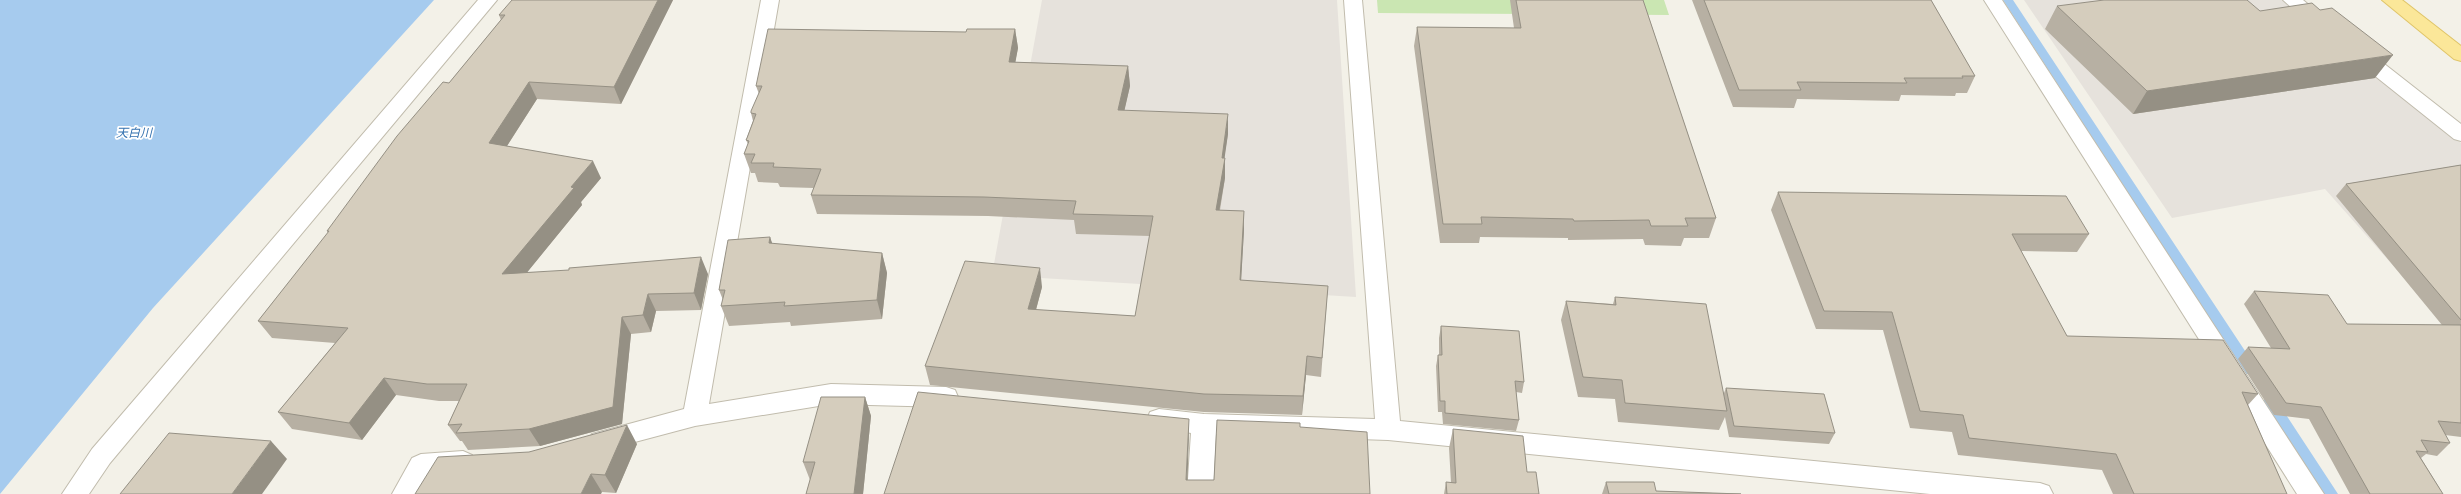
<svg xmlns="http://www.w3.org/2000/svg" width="2461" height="494" viewBox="0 0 2461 494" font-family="'IBM Plex Sans','Noto Sans JP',sans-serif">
<rect width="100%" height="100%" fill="#f3f1e8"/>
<path fill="#e6e2dc" d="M 1042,0 L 1337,0 L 1356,297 L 992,275 Z
M 2024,0 L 2282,0 L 2461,143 L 2461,342 L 2325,189 L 2172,218 Z"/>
<path fill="#cae6b2" d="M 1377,0 L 1664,0 L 1669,15 L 1378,13 Z"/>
<path fill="#a6cbee" d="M 0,0 L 434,0 L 153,308 L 0,494 Z"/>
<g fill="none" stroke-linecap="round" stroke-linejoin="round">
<path fill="#a6cbee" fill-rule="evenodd" d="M 2003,0 L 2013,0 L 2255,366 L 2257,370 L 2255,374 L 2245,374 Z
M 2270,396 L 2275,398 L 2338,494 L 2322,494 L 2265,406 L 2263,402 L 2265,398 Z"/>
<defs>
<path id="minor" d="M 478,0 L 497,0 L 110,463 L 89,494 L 62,494 L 92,449 Z
M 761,0 L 779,0 L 709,404 L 831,384 L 946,387 L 955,390 L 958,397 L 955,404 L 946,407 L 831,404 L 695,426 L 601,451 L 592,448 L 588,441 L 592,434 L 684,409 Z
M 1344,0 L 1362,0 L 1400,421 L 2040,483 L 2049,486 L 2053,494 L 1930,494 L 1388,440 L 1216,434 L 1213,494 L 1187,494 L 1191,433 L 1150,426 L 1147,419 L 1150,412 L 1159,409 L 1204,414 L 1375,419 Z
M 1984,0 L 2002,0 L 2324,494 L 2297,494 Z
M 2283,0 L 2303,0 L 2331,24 L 2329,28 L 2315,28 Z
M 2357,46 L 2364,48 L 2461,124 L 2461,141 L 2454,139 L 2350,56 L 2348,52 L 2350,48 Z
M 463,451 L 472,455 L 476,462 L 472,469 L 463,473 L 429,475 L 418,494 L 392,494 L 412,458 L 421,454 Z"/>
<path id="primary" d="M 2382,0 L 2402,0 L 2461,46 L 2461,61 L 2454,59 Z"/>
</defs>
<use href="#minor" stroke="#c1bcad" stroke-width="2"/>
<use href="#primary" stroke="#e0c569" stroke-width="2"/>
<use href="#minor" fill="#fff" fill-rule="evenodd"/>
<use href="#primary" fill="#fbe799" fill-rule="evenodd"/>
</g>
<path fill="#b7b0a3" d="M 673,0 L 621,104 L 537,99 L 507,146 L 601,178 L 581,202 L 582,205 L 527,272 L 708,274 L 701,310 L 656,311 L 651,332 L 631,334 L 622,424 L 540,446 L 468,450 L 462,441 L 460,441 L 448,425 L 459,401 L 439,401 L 396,395 L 362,440 L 292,429 L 278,412 L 335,343 L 272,338 L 258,321 L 328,233 L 327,231 L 501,20 L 499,15 Z
M 1510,0 L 1643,0 L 1716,218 L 1709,238 L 1684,238 L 1681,246 L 1645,245 L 1643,239 L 1568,240 L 1568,238 L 1480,237 L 1479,243 L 1440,243 L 1414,46 L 1417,27 L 1514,28 Z
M 1692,0 L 1931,0 L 1975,76 L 1967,93 L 1956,93 L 1955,96 L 1901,95 L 1899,101 L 1797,99 L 1794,108 L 1733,107 Z
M 2057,6 L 2260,11 L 2320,10 L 2375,78 L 2133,114 L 2045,29 Z
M 1015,29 L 1018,48 L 1015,62 L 1128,66 L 1130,86 L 1124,111 L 1228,134 L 1224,158 L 1225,178 L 1220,210 L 1244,211 L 1244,230 L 1241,280 L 1328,286 L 1321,377 L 1306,375 L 1302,415 L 1204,412 L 930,385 L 925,366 L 1042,287 L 1036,310 L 1135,316 L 1150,236 L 1076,234 L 1074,220 L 988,216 L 817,214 L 811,195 L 814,188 L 780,187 L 778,183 L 758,182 L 755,173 L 751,173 L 744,154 L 748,144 L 746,140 L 753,121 L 751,113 L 759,94 L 756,86 L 966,32 Z
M 2461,165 L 2461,437 L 2445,435 L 2450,443 L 2437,456 L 2426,454 L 2421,458 L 2443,494 L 2350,494 L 2309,419 L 2274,415 L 2238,359 L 2248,347 L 2271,348 L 2244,304 L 2254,291 L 2347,324 L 2442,325 L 2336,196 L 2346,184 Z
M 1778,192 L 2089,234 L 2077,252 L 2021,251 L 2067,336 L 2258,394 L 2248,405 L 2287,494 L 2113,494 L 2102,470 L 1958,455 L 1952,432 L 1910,428 L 1883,330 L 1816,329 L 1771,210 Z
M 770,237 L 772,244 L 882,253 L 887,273 L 882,319 L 791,326 L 790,322 L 729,326 L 721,306 L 723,300 L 719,290 Z
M 1615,297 L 1724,393 L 1726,388 L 1835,433 L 1829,444 L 1729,437 L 1725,417 L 1719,430 L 1618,422 L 1615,399 L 1578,397 L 1561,320 L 1566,301 L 1613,304 Z
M 1441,326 L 1524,382 L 1522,393 L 1516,392 L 1519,420 L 1516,431 L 1443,424 L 1442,412 L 1438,412 L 1436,366 L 1438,355 L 1439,355 L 1439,338 Z
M 865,397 L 871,416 L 863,494 L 806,494 L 810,480 L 803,462 Z
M 1453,429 L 1527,472 L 1539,494 L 1444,494 L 1446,482 L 1451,483 L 1449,448 Z
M 637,444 L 616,493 L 602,492 L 529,452 Z
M 1606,482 L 1656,491 L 1741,494 L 1602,494 Z"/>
<path fill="#959084" d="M 658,0 L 673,0 L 621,104 L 614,87 Z
M 1015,29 L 1018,48 L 1012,81 L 1009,62 Z
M 2393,55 L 2375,78 L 2133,114 L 2147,91 Z
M 1128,66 L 1130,86 L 1120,130 L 1118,110 Z
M 529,82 L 537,99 L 498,160 L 489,143 Z
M 1228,114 L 1228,134 L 1224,162 L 1225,158 L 1225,178 L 1216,229 L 1216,210 L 1222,158 Z
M 593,161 L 601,178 L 581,202 L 582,205 L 512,291 L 502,274 L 571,187 Z
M 1244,211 L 1244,230 L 1240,300 L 1240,280 Z
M 770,237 L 777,257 L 769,243 Z
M 882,253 L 887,273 L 882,319 L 877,300 Z
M 701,257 L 708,274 L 701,310 L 694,293 Z
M 1040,268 L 1042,287 L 1031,328 L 1028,309 Z
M 648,294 L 656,311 L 651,332 L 643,315 Z
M 622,317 L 631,334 L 622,424 L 540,446 L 529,429 Z
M 1307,356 L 1306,375 L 1302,415 L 1303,396 Z
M 384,378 L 396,395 L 362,440 L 349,423 Z
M 865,397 L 871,416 L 863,494 L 854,494 Z
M 1189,419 L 1189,434 L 1187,494 L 1186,480 Z
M 627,425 L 637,444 L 616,493 L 605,475 Z
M 271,441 L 287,459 L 262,494 L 232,494 Z
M 591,474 L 602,492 L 601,494 L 581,494 Z"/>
<path fill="#d5cdbd" stroke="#959084" d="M 512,0 L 658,0 L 614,87 L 529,82 L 489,143 L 593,161 L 571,187 L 574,188 L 502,274 L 569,270 L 569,268 L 701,257 L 694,293 L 648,294 L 643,315 L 622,317 L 613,407 L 529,429 L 456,433 L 462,424 L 448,425 L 467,384 L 427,384 L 384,378 L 349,423 L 278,412 L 348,328 L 258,321 L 329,231 L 327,231 L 397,136 L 443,82 L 449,83 L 505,15 L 499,15 Z
M 1516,0 L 1643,0 L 1716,218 L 1685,218 L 1688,226 L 1651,226 L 1649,220 L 1574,221 L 1573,219 L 1481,217 L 1482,224 L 1443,224 L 1417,27 L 1521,28 Z
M 1704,0 L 1931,0 L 1975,76 L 1962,76 L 1963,78 L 1904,78 L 1907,83 L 1797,82 L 1801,90 L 1739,90 Z
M 2104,0 L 2247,0 L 2260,11 L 2312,3 L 2320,10 L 2332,8 L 2393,55 L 2147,91 L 2057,6 Z
M 768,29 L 966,32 L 967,29 L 1015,29 L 1009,62 L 1128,66 L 1118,110 L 1228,114 L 1222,158 L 1225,158 L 1216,210 L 1244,211 L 1240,280 L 1328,286 L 1322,358 L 1307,356 L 1303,396 L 1204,394 L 925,366 L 965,261 L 1040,268 L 1028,309 L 1135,316 L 1153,216 L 1073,214 L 1076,201 L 984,197 L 811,195 L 821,169 L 773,167 L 774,163 L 751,163 L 755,154 L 744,154 L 749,141 L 746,140 L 747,138 L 756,114 L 751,113 L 751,111 L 762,86 L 756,86 Z
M 2461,165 L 2461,320 L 2346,184 Z
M 1778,192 L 2066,196 L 2089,234 L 2012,234 L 2067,336 L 2223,340 L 2258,394 L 2242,392 L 2287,494 L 2134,494 L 2116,454 L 1969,438 L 1963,415 L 1920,411 L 1892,312 L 1824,311 Z
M 770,237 L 769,243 L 882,253 L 877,300 L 784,306 L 785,302 L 721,306 L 725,290 L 719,290 L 728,240 Z
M 2254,291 L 2328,295 L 2347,324 L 2461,325 L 2461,423 L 2438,421 L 2450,443 L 2421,440 L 2428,452 L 2416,451 L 2443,494 L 2370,494 L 2321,407 L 2286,403 L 2248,347 L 2290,349 Z
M 1615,297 L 1706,304 L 1727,411 L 1625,403 L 1622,380 L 1583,377 L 1566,301 L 1616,305 Z
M 1441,326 L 1519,331 L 1524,382 L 1515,381 L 1519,420 L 1445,413 L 1445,401 L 1440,401 L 1438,355 L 1442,355 Z
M 1726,388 L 1824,394 L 1835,433 L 1734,426 Z
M 918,392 L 1189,419 L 1186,480 L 1214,480 L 1217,420 L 1300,423 L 1300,427 L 1367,432 L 1370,494 L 884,494 Z
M 821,397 L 865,397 L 854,494 L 806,494 L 815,462 L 803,462 Z
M 627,425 L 605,475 L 591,474 L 581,494 L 415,494 L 438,457 L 529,452 Z
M 1453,429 L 1523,436 L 1527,472 L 1536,472 L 1539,494 L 1447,494 L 1446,482 L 1456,483 Z
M 169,433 L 271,441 L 232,494 L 120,494 Z
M 1606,482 L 1654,482 L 1656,491 L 1741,494 L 1609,494 Z"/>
<g text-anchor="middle" stroke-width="3.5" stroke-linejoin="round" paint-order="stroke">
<g font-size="12" font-style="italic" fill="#3371af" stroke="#fff">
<text x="134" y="137">天白川</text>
</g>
</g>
</svg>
